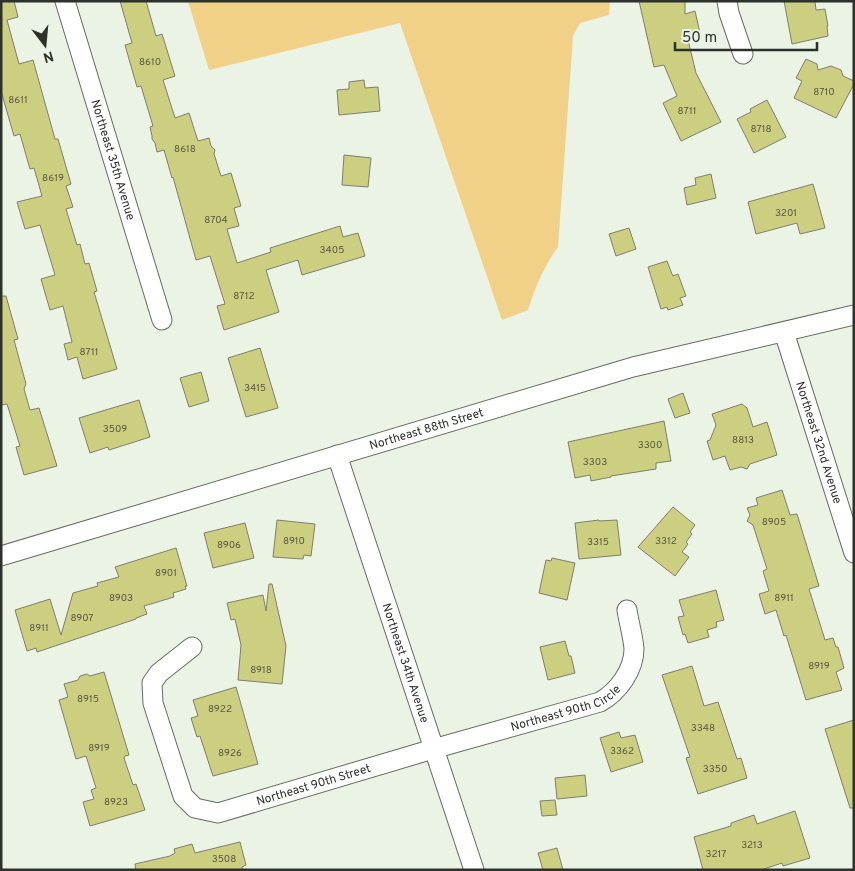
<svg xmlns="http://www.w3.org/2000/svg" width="855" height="871" viewBox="0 0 855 871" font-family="Overpass,sans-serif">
<rect width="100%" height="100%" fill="#eaf3e4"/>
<path fill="#f1d088" d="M 188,1 L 610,1 L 609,15 L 580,23 L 573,36 L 558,247 C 544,266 535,288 528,310 L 502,320 L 400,23 L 209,70 Z"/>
<path fill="#cdcf80" stroke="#7e7e6f" d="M 1,1 L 14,1 L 18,17 L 7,20 L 19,64 L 33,60 L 55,139 L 58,139 L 71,184 L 66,186 L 73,207 L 66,209 L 77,245 L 80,244 L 85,264 L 89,263 L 97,291 L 94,292 L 117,369 L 83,379 L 77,357 L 68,360 L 64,344 L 72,342 L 63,306 L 50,310 L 41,279 L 55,275 L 40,225 L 25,229 L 17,202 L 42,196 L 34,168 L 30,169 L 20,134 L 14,136 L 1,91 Z
M 120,1 L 146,1 L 156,36 L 162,34 L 175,76 L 163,80 L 175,118 L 189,113 L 198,141 L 209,138 L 211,146 L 215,150 L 214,154 L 221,176 L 231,173 L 241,206 L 234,208 L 239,226 L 227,229 L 237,263 L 271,252 L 270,248 L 340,226 L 343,237 L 358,233 L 365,256 L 302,275 L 298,260 L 266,270 L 279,312 L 224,330 L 217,306 L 225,304 L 210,256 L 196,260 L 173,177 L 172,178 L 164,150 L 157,152 L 155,143 L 152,139 L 152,136 L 150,127 L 153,126 L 141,86 L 137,87 L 125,45 L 132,43 Z
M 639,1 L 685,1 L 685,14 L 695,11 L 700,33 L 687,36 L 696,73 L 721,122 L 681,141 L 663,103 L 677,96 L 664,65 L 654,67 Z
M 784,1 L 815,1 L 816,10 L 825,9 L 828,26 L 827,26 L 828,36 L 792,44 Z
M 806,59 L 817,64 L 818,70 L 831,66 L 841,70 L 843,76 L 854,81 L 854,84 L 836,118 L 794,98 L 802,81 L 796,78 Z
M 364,80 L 365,88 L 378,87 L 380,111 L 339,115 L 337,90 L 349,89 L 349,82 Z
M 767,100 L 786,137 L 754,153 L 737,119 L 751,112 L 750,109 Z
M 344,155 L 371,158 L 368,187 L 342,185 Z
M 711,174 L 716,198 L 687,205 L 684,188 L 696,185 L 695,178 Z
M 813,184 L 825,228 L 800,234 L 797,223 L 756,234 L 748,202 Z
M 629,228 L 636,249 L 616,256 L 609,234 Z
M 667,261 L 672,274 L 673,276 L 678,274 L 686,296 L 680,298 L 683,305 L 668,310 L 667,307 L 661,309 L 648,267 Z
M 1,296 L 6,296 L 18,339 L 14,340 L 26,384 L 24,389 L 30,410 L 39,408 L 57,466 L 24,475 L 16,447 L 20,446 L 7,404 L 1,405 Z
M 260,348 L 278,408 L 246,417 L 228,358 Z
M 201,372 L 209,401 L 189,407 L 180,378 Z
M 683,393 L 690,413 L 675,418 L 668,399 Z
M 139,400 L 150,437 L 109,450 L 108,447 L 90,453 L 79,418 Z
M 742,404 L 747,408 L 753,427 L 767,422 L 777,455 L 750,464 L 747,469 L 741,467 L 730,470 L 725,456 L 713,460 L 707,441 L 710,440 L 716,425 L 712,414 Z
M 664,421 L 671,461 L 656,463 L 656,469 L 611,476 L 611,477 L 591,481 L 590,475 L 575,478 L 568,442 Z
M 782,490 L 790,515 L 797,514 L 819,586 L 809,589 L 825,640 L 833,638 L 836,647 L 838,647 L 844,668 L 836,672 L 842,690 L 806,700 L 786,635 L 784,636 L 776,610 L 765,614 L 759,594 L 769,591 L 763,571 L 767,569 L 753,525 L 747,521 L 750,515 L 747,508 L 758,505 L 756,498 Z
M 673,507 L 695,525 L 690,532 L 692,534 L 686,542 L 688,544 L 682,552 L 689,557 L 675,576 L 638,547 Z
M 277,520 L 315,524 L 311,556 L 304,555 L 303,559 L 273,557 Z
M 599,520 L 599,521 L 617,520 L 621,555 L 579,559 L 575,523 Z
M 245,523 L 254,558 L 213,568 L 204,533 Z
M 176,548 L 187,586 L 185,586 L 186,589 L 173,593 L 174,597 L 144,606 L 147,614 L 136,618 L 136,619 L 37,652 L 36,648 L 27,651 L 15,610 L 50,599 L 61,635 L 73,593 L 98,586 L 97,583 L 119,577 L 115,567 Z
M 552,558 L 575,563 L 567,600 L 539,593 L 546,560 L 551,561 Z
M 269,584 L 272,584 L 286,646 L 282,684 L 238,680 L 241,645 L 235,619 L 231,620 L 227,603 L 263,595 L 266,611 Z
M 716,590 L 724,620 L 716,622 L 717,627 L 707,630 L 709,637 L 688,643 L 685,634 L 683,635 L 678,617 L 684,616 L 679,600 Z
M 565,641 L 569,656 L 571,656 L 575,673 L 548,680 L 540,647 Z
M 692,666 L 704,706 L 718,702 L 737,759 L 741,758 L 747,778 L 698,794 L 686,758 L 690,757 L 662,675 Z
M 104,672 L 129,755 L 125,756 L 124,758 L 133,785 L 136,784 L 145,810 L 90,826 L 83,802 L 94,799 L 91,790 L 96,788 L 86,756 L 76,759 L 59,700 L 68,697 L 64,684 L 78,680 L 80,676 L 87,674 L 90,676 Z
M 236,687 L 258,764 L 213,776 L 200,736 L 197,737 L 191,718 L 198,716 L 193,700 Z
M 854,720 L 854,808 L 850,808 L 825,729 Z
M 619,732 L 621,738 L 635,735 L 643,762 L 611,772 L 600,738 Z
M 585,775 L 587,796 L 557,799 L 555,778 Z
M 555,800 L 557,815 L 542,816 L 540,801 Z
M 795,811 L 810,858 L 783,866 L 782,863 L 761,870 L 703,870 L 694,837 L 731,826 L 731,823 L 754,815 L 757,824 Z
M 240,842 L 246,865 L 242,867 L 243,870 L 136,870 L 135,864 L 170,856 L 175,853 L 174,849 L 192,844 L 195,853 Z
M 557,848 L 563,870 L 543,870 L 538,853 Z"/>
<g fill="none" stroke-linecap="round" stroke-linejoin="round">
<defs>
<g id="minor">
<path id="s1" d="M 65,1 L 162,320"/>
<path d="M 727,1 L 729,13 L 743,54"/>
<path id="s2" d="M 784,332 L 854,553"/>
<path id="s3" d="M 337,455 L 474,870"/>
<path id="s4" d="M 1,556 L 633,367 L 854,315"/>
<path id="s5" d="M 192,647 L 159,673 L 152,683 L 153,703 L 183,796 L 195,808 L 218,813 L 433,749 L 600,702 C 618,692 634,670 634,649 C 633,636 629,623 627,610"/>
</g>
</defs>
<use href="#minor" stroke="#666d60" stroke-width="21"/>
<use href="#minor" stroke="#fff" stroke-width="19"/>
</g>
<g text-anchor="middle" stroke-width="4" stroke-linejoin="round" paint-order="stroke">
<g font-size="10" fill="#555840">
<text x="150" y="65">8610</text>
<text x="824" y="95">8710</text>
<text x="18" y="103">8611</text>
<text x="687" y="114">8711</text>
<text x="761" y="132">8718</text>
<text x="185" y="152">8618</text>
<text x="53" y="181">8619</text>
<text x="786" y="216">3201</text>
<text x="216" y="223">8704</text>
<text x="332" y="253">3405</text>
<text x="244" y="299">8712</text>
<text x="89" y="355">8711</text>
<text x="255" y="391">3415</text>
<text x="115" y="432">3509</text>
<text x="743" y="443">8813</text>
<text x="650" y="448">3300</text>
<text x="595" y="465">3303</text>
<text x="774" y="525">8905</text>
<text x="294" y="544">8910</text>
<text x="666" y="544">3312</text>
<text x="598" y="545">3315</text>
<text x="229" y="548">8906</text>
<text x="166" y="576">8901</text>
<text x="121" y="601">8903</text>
<text x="784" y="601">8911</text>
<text x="82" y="621">8907</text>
<text x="39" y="631">8911</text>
<text x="819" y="669">8919</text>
<text x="261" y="673">8918</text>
<text x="88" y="702">8915</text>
<text x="220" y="712">8922</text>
<text x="703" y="731">3348</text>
<text x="99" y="751">8919</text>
<text x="622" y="754">3362</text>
<text x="230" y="756">8926</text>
<text x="715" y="772">3350</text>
<text x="116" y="805">8923</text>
<text x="752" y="848">3213</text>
<text x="716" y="857">3217</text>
<text x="224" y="862">3508</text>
</g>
<g font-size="12" fill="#2d312b" stroke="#eaf3e4">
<text dy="4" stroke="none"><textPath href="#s1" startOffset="166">Northeast 35th Avenue</textPath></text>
<text dy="4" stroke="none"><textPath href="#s4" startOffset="444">Northeast 88th Street</textPath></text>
<text dy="4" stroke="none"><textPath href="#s2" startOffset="116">Northeast 32nd Avenue</textPath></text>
<text dy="4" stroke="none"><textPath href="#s3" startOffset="219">Northeast 34th Avenue</textPath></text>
<text dy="4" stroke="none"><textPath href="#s5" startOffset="576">Northeast 90th Circle</textPath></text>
<text dy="4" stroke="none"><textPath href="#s5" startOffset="312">Northeast 90th Street</textPath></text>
</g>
</g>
<rect width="855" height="871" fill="none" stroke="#2d312b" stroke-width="5"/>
<g transform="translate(45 45) rotate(164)" stroke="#eaf3e4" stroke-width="4" paint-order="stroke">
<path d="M0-4L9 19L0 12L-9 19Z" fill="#2d312b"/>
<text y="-8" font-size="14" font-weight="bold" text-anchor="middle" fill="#2d312b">N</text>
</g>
<path d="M675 42v8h142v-8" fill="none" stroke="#2d312b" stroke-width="2.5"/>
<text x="682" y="42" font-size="15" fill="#2d312b" stroke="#eaf3e4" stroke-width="4" paint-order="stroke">50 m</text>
</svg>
